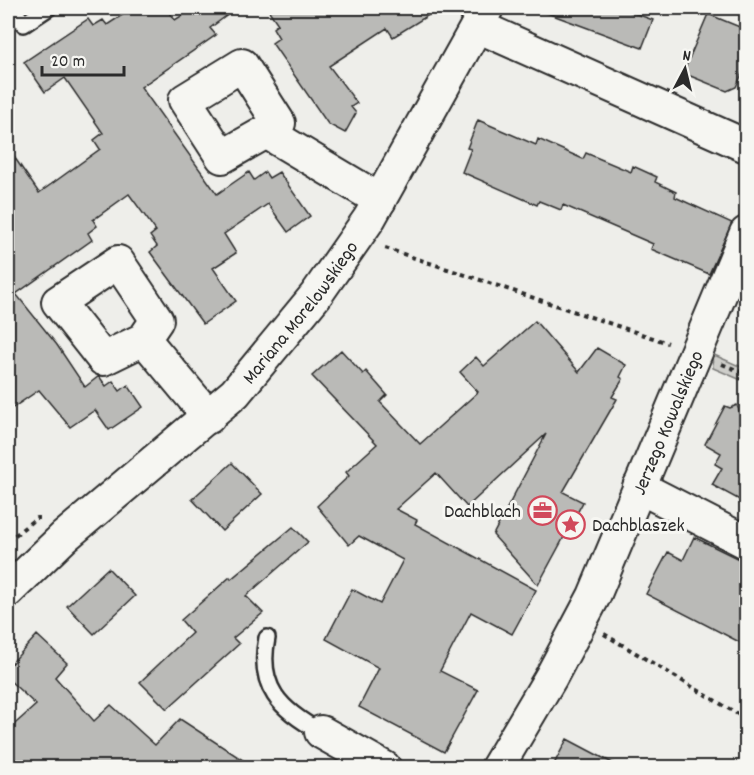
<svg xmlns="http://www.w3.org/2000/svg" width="754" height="775" viewBox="0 0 754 775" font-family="Dekko,sans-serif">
<rect width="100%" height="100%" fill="#eeeeea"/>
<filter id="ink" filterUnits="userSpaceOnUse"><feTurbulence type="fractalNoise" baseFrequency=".0167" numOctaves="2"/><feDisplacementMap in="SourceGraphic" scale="12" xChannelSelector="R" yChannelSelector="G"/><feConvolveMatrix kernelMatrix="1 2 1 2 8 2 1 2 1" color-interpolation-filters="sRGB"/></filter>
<g filter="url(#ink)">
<path fill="#cececa" stroke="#7c7c7a" stroke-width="1.5" d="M 712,354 L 746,369 L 746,382 L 713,368 Z"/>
<path fill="#babab7" stroke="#2b2b2b" stroke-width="1.5" d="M 133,8 L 166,8 L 175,20 L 194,8 L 237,8 L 210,28 L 216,35 L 141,87 L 217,194 L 249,172 L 254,180 L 265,172 L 269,178 L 279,172 L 310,216 L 288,232 L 268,204 L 224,234 L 236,253 L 213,268 L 236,301 L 203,324 L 150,252 L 157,246 L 150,236 L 156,231 L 129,194 L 93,220 L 97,226 L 88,233 L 92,240 L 16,294 L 57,345 L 85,387 L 99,376 L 106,386 L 113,381 L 120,391 L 128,385 L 143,407 L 109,430 L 95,410 L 70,427 L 39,390 L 8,411 L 8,148 L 39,193 L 100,149 L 94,140 L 103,133 L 65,78 L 45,92 L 24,62 L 88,19 L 93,26 L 103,20 L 107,25 Z
M 267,8 L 440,8 L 393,37 L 387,28 L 329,66 L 357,103 L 351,107 L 356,113 L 345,133 L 328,124 L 272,43 L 279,38 L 273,28 L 278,24 Z
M 540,8 L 620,8 L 653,20 L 642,48 L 539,10 Z
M 708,14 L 747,30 L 747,63 L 736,87 L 727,91 L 683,73 Z
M 478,120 L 536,145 L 538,139 L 583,159 L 586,153 L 631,172 L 633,166 L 657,177 L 655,182 L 676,192 L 675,197 L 732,223 L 709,274 L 651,249 L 653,244 L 563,205 L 561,210 L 539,201 L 537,205 L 462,172 L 471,149 L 467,148 Z
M 535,321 L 579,372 L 597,348 L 626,365 L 620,377 L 623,379 L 612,397 L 617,399 L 563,492 L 583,502 L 538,585 L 493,535 L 546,434 L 467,507 L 436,473 L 396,509 L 417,520 L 415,524 L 536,590 L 512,634 L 471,612 L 440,671 L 478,690 L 444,752 L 359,707 L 379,668 L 326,639 L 352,589 L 380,604 L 403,560 L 359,536 L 349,545 L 317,506 L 349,476 L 346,472 L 377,444 L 312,376 L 341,350 L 363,374 L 366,371 L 387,395 L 380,402 L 420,444 L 478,392 L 460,372 L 476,357 L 484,366 Z
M 737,405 L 747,432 L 747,504 L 712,485 L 722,468 L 715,464 L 721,453 L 705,444 L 725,406 L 730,408 Z
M 232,463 L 262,494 L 222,531 L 192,499 Z
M 293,527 L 308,542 L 246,596 L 263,613 L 233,638 L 239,644 L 167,709 L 140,682 L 192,633 L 181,620 L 230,577 L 231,579 Z
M 694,537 L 747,563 L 747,646 L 646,594 L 668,552 L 683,560 Z
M 108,568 L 135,596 L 94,634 L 67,606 Z
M 37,635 L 67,663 L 55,677 L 94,721 L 111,705 L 155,745 L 180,719 L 255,768 L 16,768 L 8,762 L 8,730 L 36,705 L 8,679 L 8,667 Z
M 567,739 L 622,768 L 552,768 Z"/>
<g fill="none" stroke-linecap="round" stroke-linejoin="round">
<defs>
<path id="service" d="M 12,8 L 24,24 L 48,8
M 267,638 C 257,687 280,710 321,732"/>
<g id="minor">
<path d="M 477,26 L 746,146"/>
<path d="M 266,132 L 222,157 L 185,100 L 242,65 L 279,123 L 266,132 L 380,200"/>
<path d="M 144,339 L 103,359 L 58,302 L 118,262 L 157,320 L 144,339 L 209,417"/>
<path d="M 639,487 L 746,542"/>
<path id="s1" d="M 8,591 L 64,537 L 235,393 L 316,295 L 369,219 L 487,8"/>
<path d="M 321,732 L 385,768"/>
<path id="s2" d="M 497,768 L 551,677 L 594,596 L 746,233"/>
</g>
</defs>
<use href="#service" stroke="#2b2b2b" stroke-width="20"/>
<use href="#minor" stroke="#2b2b2b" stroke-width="36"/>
<path stroke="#2b2b2b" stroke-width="4" stroke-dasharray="4.5 4.5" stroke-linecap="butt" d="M 385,248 L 668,343
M 722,364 L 746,374
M 8,541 L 36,518 L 40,518
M 604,634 L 746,719"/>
<use href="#service" stroke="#f6f6f2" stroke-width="15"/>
<use href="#minor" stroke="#f6f6f2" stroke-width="32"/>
</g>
</g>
<defs>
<symbol id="office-ring" viewBox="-11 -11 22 22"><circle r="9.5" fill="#f6f6f2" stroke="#d1495b" stroke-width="1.5"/><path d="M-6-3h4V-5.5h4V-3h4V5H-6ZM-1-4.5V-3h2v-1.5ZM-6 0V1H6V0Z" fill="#d1495b"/></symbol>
<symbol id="sight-ring" viewBox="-11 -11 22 22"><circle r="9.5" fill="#f6f6f2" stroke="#d1495b" stroke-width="1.5"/><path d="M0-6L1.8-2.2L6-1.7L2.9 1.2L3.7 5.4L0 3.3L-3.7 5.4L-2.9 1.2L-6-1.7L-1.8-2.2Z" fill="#d1495b"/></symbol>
</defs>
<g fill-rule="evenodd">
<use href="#office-ring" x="526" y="494" width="33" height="33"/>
<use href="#sight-ring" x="554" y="508" width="33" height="33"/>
</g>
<g text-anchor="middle" stroke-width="6" stroke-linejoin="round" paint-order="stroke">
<g font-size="20" fill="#2b2b2b" stroke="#f6f6f2">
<text dy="7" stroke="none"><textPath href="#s1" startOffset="405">Mariana Morelowskiego</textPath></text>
<text dy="7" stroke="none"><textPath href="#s2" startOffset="386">Jerzego Kowalskiego</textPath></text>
</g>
<g font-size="20" fill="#2b2b2b" stroke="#f6f6f2" text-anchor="end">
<text x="521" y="517">Dachblach</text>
<text x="592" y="531" text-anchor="start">Dachblaszek</text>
</g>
</g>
<rect width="754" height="775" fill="none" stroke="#f6f6f2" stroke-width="30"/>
<rect x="15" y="15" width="724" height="745" fill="none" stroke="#2b2b2b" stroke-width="2" filter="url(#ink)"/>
<g transform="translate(685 69) rotate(7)" stroke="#f6f6f2" stroke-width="4.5" paint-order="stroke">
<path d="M0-4.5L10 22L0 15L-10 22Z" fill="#2b2b2b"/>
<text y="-9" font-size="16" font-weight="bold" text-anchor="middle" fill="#2b2b2b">N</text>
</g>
<path d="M42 66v9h82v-9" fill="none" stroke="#2b2b2b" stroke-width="3"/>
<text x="51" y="66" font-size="18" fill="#2b2b2b" stroke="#f6f6f2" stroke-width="4.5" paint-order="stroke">20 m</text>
</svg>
